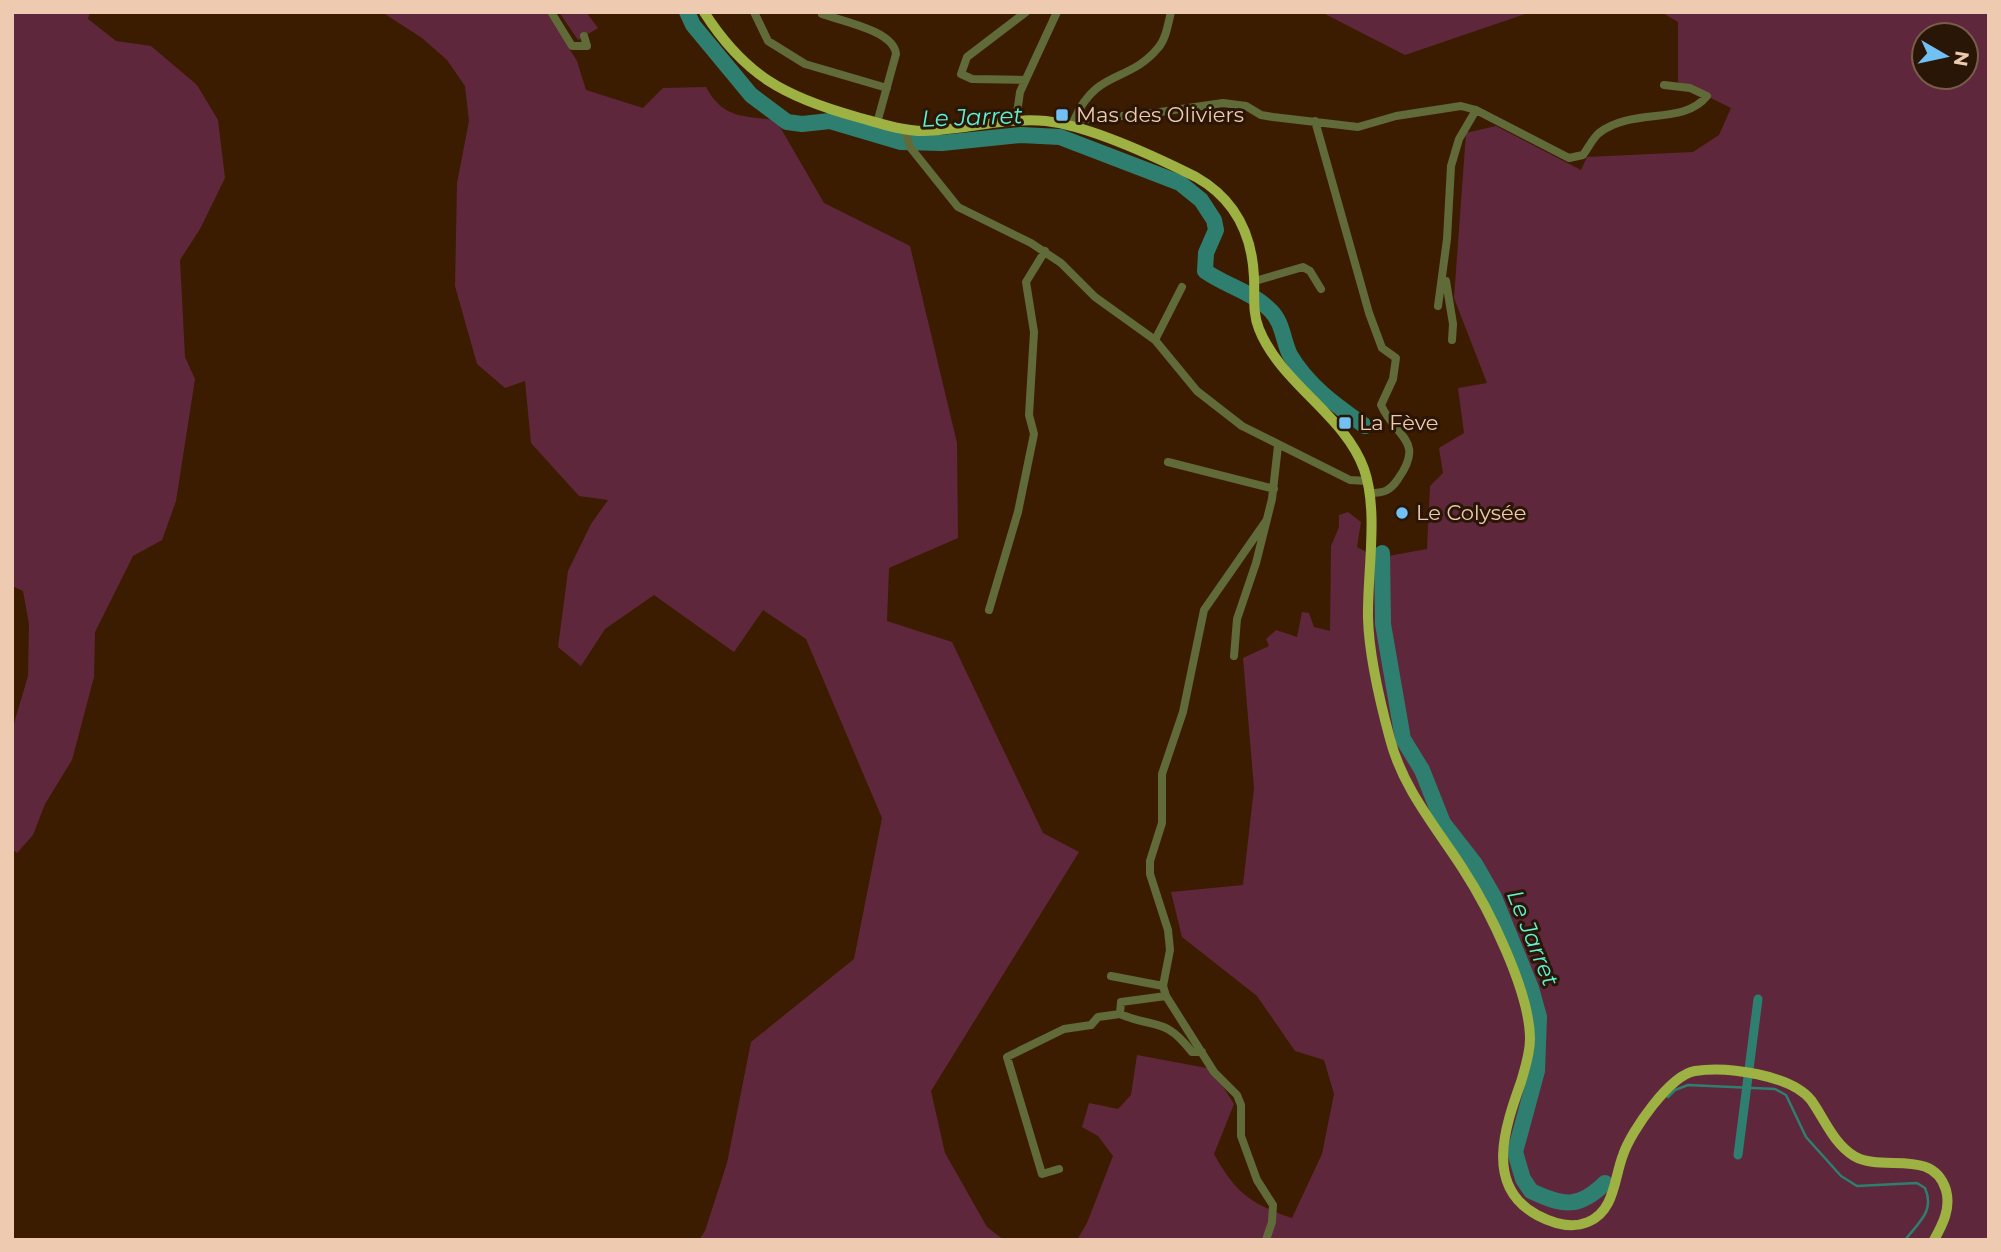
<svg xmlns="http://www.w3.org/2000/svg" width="2001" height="1252" viewBox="0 0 2001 1252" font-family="Montserrat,sans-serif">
<rect width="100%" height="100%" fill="#3b1c00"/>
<path fill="#5f273c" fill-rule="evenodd" d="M 12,12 L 90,12 L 88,19 L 116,41 L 151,46 L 197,85 L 218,120 L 225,178 L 200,229 L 180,260 L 185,357 L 195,379 L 176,501 L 162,540 L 133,556 L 95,632 L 94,677 L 72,760 L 45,804 L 33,835 L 17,853 L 12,849 L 12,730 L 28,676 L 29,624 L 23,591 L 12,586 Z
M 382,12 L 546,12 L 577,61 L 586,90 L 643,108 L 663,88 L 706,87 C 723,119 744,116 776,120 L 824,203 L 910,246 L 957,443 L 958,538 L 889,568 L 887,621 L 952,642 L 1043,833 L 1079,852 L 931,1091 L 945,1153 L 987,1227 L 1004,1240 L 699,1240 L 705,1231 L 727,1163 L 751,1042 L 854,959 L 882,818 L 806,639 L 763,610 L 734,652 L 654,595 L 605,629 L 581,666 L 558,647 L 568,571 L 591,524 L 608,500 L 579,496 L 531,443 L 525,381 L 505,388 L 477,364 L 455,286 L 457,183 L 469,121 L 465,86 L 447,60 L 422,38 Z
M 559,12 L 586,12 L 598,28 L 578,40 Z
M 1321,12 L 1531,12 L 1405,55 Z
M 1661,12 L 1989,12 L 1989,1240 L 1077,1240 L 1087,1223 L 1113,1156 L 1098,1136 L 1082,1127 L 1089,1103 L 1118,1109 L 1131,1095 L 1137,1055 L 1212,1069 L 1234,1104 L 1214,1154 C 1235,1192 1250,1204 1292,1218 L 1322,1154 L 1334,1094 L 1324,1060 L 1295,1051 L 1257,996 L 1182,937 L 1171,892 L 1243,885 L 1254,788 L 1243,658 L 1269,646 L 1266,639 L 1276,630 L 1297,637 L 1302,612 L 1309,613 L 1314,627 L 1330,631 L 1331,546 L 1339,527 L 1339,515 L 1348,512 L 1361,522 L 1357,547 L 1377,558 L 1427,549 L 1430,486 L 1443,473 L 1439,448 L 1464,433 L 1458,388 L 1487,383 L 1454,298 L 1466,133 L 1496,126 L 1581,170 L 1587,157 L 1693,152 L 1719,135 L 1731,108 L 1678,82 L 1678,22 ZM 1924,35 L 1966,35 L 1966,77 L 1924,77 Z"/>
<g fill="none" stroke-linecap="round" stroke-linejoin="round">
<path stroke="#2f7f70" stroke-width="2.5" d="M 1668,1097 L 1675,1090 L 1688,1085 L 1775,1089 L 1786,1095 L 1806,1137 L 1841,1176 L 1857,1186 L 1917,1183 L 1925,1188 C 1935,1211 1919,1222 1905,1240"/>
<path stroke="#2f7f70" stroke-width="9" d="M 1738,1155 L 1758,999"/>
<path stroke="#2f7f70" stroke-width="16" d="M 687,12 L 693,25 L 751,95 L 787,122 L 802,124 L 830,121 L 901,142 L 942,143 L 1021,135 L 1060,137 L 1180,183 L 1201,200 L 1214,220 L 1216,230 L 1206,253 L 1205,271 C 1226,286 1253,292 1271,311 C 1283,323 1283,341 1290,355 C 1308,386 1337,406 1365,426
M 1382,553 L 1383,624 L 1403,739 L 1422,770 L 1443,823 L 1475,864 L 1494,897 L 1531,988 L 1539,1017 L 1537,1071 L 1515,1152 L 1523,1179 L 1531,1191 C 1563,1206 1579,1209 1605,1183"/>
<path stroke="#616b3a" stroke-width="8" d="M 551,12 L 572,46 L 587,46 L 584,36
M 754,12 L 768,41 L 805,64 L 887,88
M 822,14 C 842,21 894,31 896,54 L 877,123
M 1025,80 L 972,79 L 961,74 L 967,57 L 1026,12
M 1016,120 L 1020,92 L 1057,12
M 1074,120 C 1097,68 1128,84 1158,48 C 1166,39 1168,24 1171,12
M 1315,121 L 1369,313 L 1382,348 L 1396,358 L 1393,379 L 1381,405 C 1395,437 1426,440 1398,479 C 1390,491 1384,493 1370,493
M 1071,127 L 1074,120 L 1146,114 L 1223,103 L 1246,106 L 1261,115 L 1273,117 L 1358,127 L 1396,116 L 1461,106 L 1476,110 L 1569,158 L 1583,155 C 1588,148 1593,138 1599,133 C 1632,107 1683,126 1707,96 L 1690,88 L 1664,85
M 905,130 L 910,147 L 958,207 L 1031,243 L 1061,263 L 1095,297 L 1155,340 L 1197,391 L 1242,426 L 1350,480 L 1367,481
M 1255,281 L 1303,267 L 1310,271 L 1321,289
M 1446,281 L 1453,324 L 1452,340
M 1438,306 L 1447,239 L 1451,166 L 1459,139 L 1476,110
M 1155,340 L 1182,287
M 1168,462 L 1274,489
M 989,610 L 1018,512 L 1034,434 L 1029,415 L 1034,332 L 1026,282 L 1045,251
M 1234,656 L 1237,619 L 1256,563 L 1272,499 L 1278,446
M 1111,976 L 1163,986
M 1166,996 L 1121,1002 L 1120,1014 C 1155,1029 1164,1016 1192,1052 L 1202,1052
M 1059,1169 L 1042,1174 L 1007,1057 L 1064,1029 L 1091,1025 L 1098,1017 L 1120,1014
M 1266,1240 L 1272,1222 L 1273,1205 L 1257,1180 L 1241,1136 L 1241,1105 L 1237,1095 L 1214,1072 L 1166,996 L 1163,986 L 1170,950 L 1168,930 L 1150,874 L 1150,861 L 1162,823 L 1162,774 L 1183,712 L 1204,610 L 1266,521"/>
<path stroke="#9eb143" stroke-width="10" d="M 704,12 C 745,76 785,97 857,117 C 879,123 901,131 924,131 C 965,130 1005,117 1046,121 C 1089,126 1156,157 1196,177 C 1235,199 1252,233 1254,277 C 1255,295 1252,312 1259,329 C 1281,384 1344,414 1364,469 C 1379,512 1367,573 1368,618 C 1369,657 1380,702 1390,739 C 1403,789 1436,827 1463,869 C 1489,909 1530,992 1530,1039 C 1530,1054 1525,1068 1521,1082 C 1505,1127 1484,1186 1537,1215 C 1552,1223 1571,1229 1588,1222 C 1615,1211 1614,1178 1623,1155 C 1631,1131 1670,1075 1695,1071 C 1727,1066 1791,1075 1811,1100 C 1824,1118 1833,1143 1854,1156 C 1882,1173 1933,1147 1946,1190 C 1951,1208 1943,1224 1934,1240"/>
</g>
<g fill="#71c1f5" stroke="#2a1606" stroke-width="2.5">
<rect x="1055" y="108" width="14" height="14" rx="3.5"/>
<rect x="1338" y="416" width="14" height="14" rx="3.5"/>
<circle cx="1402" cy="513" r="7"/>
</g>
<g text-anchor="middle" stroke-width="6" stroke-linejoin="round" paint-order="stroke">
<g font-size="21" fill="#eecab0" stroke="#2a1606" text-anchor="start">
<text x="1076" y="122">Mas des Oliviers</text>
<text x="1359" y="430">La Fève</text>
<text x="1416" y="520">Le Colysée</text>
</g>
<g font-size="23" font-style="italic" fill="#5ef0d5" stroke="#2a1606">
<text transform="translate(972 117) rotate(-2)" y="8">Le Jarret</text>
<text transform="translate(1533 938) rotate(68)" y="8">Le Jarret</text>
</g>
</g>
<rect width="2001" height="1252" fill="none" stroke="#eecab0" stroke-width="28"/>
<g transform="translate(1945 56) rotate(99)"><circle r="33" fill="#2a1606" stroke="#785e4a" stroke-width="2"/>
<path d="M0-5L12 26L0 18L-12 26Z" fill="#71c1f5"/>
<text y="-10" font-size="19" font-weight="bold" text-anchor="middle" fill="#eecab0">N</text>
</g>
</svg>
